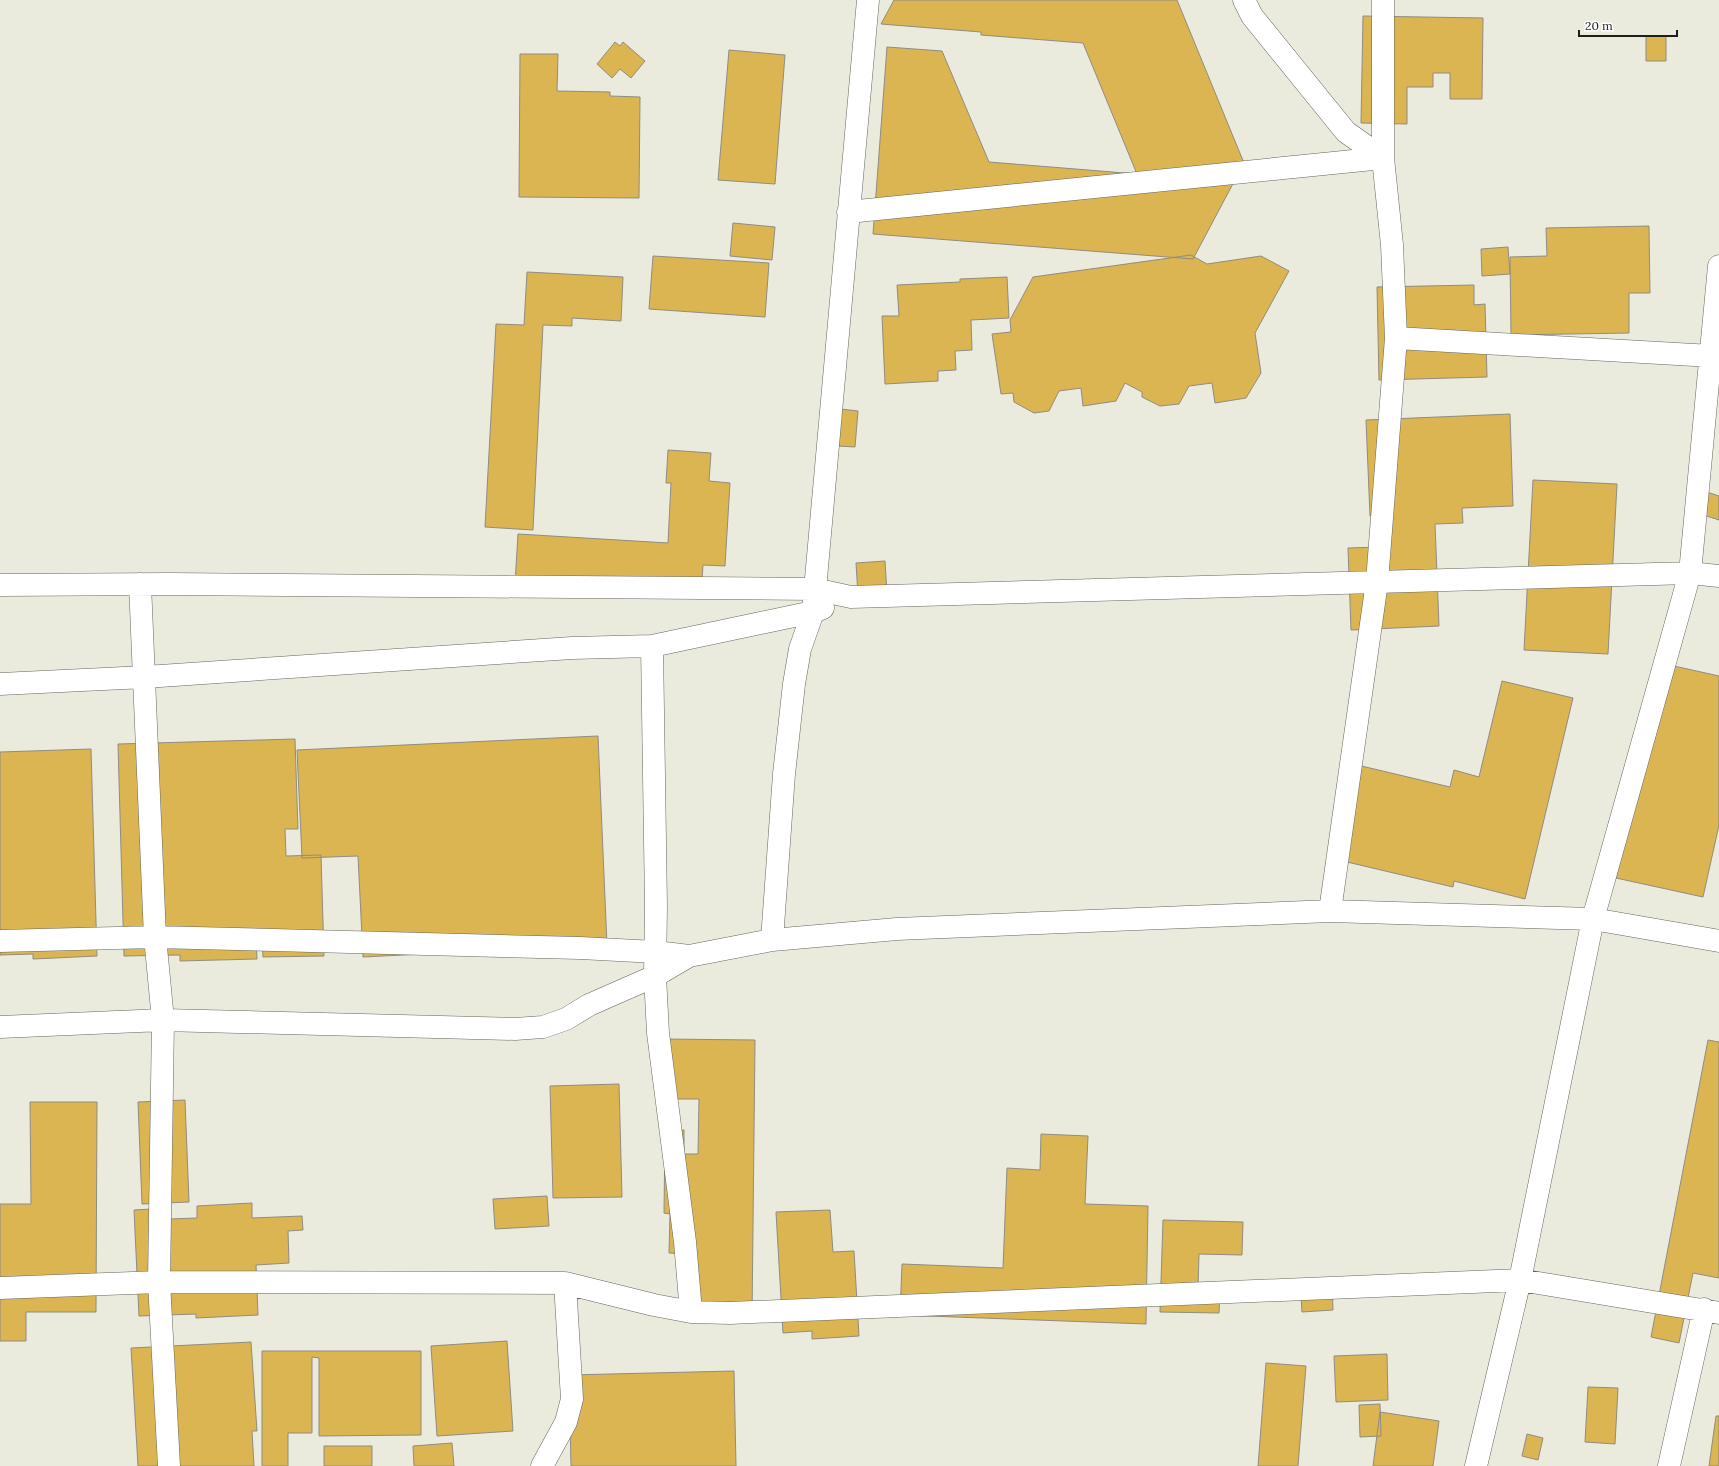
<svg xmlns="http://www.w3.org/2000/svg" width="1719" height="1466" viewBox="0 0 1719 1466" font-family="Lora,serif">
<rect width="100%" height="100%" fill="#eaeadd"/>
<path fill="#dab551" stroke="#908c80" d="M 894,0 L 1177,0 L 1244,163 L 1193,259 L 873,234 L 887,47 L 942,51 L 989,162 L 1137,174 L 1083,43 L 981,35 L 981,32 L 881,24 Z
M 1363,16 L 1483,18 L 1482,99 L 1450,99 L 1450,73 L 1433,73 L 1433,87 L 1407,87 L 1407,124 L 1361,123 Z
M 1646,36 L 1666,36 L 1666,61 L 1646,61 Z
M 615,42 L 620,46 L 623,42 L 645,61 L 631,78 L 620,69 L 612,78 L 597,64 Z
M 729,50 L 785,55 L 775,184 L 718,180 Z
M 520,54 L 558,54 L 557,91 L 610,92 L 610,96 L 640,97 L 639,198 L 519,197 Z
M 733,223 L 775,227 L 772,260 L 730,256 Z
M 1649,226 L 1650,293 L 1629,293 L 1629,333 L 1511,335 L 1510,257 L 1547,256 L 1546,228 Z
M 1508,247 L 1510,274 L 1482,276 L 1481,249 Z
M 1191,255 L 1207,264 L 1261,256 L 1289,271 L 1255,333 L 1261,373 L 1246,398 L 1215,403 L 1212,383 L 1189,386 L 1179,404 L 1160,406 L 1142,397 L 1142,392 L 1125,383 L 1116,401 L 1083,406 L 1081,388 L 1059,391 L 1049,411 L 1034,413 L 1014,402 L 1013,393 L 1001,394 L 992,334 L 1011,332 L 1010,320 L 1033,277 Z
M 653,256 L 769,263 L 765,317 L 649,309 Z
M 527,272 L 623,277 L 621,321 L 572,318 L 572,326 L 543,325 L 533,530 L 485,527 L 496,324 L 524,325 Z
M 1007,277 L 1009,318 L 971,320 L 972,350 L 955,351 L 956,370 L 938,371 L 938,381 L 885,384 L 882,316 L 899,316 L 897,285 L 960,282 L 960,279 Z
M 1474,285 L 1474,305 L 1485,304 L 1487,377 L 1379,380 L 1377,287 Z
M 841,409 L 858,411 L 855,447 L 838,446 Z
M 1510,414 L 1513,506 L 1462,508 L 1463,523 L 1435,524 L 1439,626 L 1351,630 L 1348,548 L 1379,547 L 1377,516 L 1370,516 L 1366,420 Z
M 668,450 L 711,453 L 709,481 L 730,483 L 725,566 L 703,565 L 701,595 L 515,584 L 518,534 L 668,543 L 671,483 L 666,483 Z
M 1533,480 L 1617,484 L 1608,654 L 1524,650 Z
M 1701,490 L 1719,496 L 1719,520 L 1694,512 Z
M 885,561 L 887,594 L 858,595 L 856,563 Z
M 1665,664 L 1719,676 L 1719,825 L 1703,897 L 1616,878 Z
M 1502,681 L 1573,698 L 1525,899 L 1454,881 L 1453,887 L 1330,858 L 1353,764 L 1450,787 L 1454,770 L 1479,777 Z
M 598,736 L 607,945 L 363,957 L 358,856 L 302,858 L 297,750 Z
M 295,739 L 298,829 L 285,829 L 286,856 L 321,855 L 324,956 L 263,957 L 262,937 L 256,937 L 257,959 L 180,961 L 180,955 L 124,956 L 118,744 Z
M 91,749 L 97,956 L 33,959 L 33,954 L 0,955 L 0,752 Z
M 664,1039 L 755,1040 L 752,1319 L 687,1318 L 687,1254 L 669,1253 L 670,1214 L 664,1213 L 665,1130 L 684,1130 L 684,1154 L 698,1154 L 699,1099 L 664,1099 Z
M 1708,1040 L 1719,1042 L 1719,1278 L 1693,1273 L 1679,1343 L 1651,1337 Z
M 619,1084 L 622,1197 L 553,1198 L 550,1086 Z
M 185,1100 L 189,1202 L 142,1204 L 138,1102 Z
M 30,1102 L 97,1102 L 96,1312 L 26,1312 L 26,1341 L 0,1341 L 0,1204 L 31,1204 Z
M 1041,1134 L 1088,1136 L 1085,1204 L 1148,1206 L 1146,1324 L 900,1315 L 902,1264 L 1003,1268 L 1007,1168 L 1040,1170 Z
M 547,1196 L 549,1226 L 495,1229 L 493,1199 Z
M 252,1203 L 252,1218 L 302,1216 L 303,1230 L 288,1231 L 289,1263 L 256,1265 L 258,1315 L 196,1318 L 196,1314 L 139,1316 L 134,1210 L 169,1208 L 169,1219 L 197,1218 L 197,1206 Z
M 830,1210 L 833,1252 L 854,1251 L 859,1336 L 812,1339 L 812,1331 L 783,1333 L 776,1212 Z
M 1163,1220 L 1243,1222 L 1242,1255 L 1199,1254 L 1198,1290 L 1220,1291 L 1219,1313 L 1160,1312 Z
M 1332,1278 L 1333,1310 L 1302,1312 L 1300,1280 Z
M 507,1341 L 513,1431 L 437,1436 L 431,1346 Z
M 251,1342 L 257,1431 L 252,1431 L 254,1466 L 138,1466 L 131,1348 Z
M 262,1351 L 421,1351 L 421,1435 L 319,1436 L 319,1358 L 312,1357 L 312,1433 L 288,1433 L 288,1466 L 262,1466 Z
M 1387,1354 L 1388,1400 L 1336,1402 L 1334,1356 Z
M 1266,1363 L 1306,1366 L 1298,1466 L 1258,1466 Z
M 734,1371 L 736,1466 L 571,1466 L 569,1375 Z
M 1588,1387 L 1618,1388 L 1615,1444 L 1585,1442 Z
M 1380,1404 L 1381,1436 L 1360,1437 L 1359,1405 Z
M 1380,1412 L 1439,1421 L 1433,1466 L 1373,1466 Z
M 1716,1416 L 1719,1416 L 1719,1466 L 1709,1466 Z
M 1527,1434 L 1543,1438 L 1538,1460 L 1522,1456 Z
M 452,1443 L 454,1466 L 414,1466 L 413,1446 Z
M 324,1446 L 372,1446 L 372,1466 L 324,1466 Z"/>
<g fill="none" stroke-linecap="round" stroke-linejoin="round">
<defs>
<path id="minor" d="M 1244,0 L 1252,16 L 1346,132 L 1383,158
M 848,212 L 1383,158
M 1396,338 L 1712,356
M 140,584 L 155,937 L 163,1020 L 159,1282 L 169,1466
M 0,585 L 170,584 L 814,589 L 851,597 L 1690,573 L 1719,576
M 652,646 L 656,906 L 655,976 L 658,1033 L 685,1242 L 691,1312
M 0,684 L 145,677 L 572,648 L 652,646 L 813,612 L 823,608
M 1330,911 L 1377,582 L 1396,338 L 1392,245 L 1383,158 L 1383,0
M 772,940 L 784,774 L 794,684 L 800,649 L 813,612 L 868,0
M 0,941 L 155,937 L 580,948 L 656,952 L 689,956
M 0,1027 L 163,1020 L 515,1029 L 543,1027 L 566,1019 L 589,1005 L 655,976 L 689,956 L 772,940 L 897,929 L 1330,911 L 1593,919 L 1719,941
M 0,1288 L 159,1282 L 565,1283 L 654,1305 L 691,1312 L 730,1313 L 1520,1280 L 1719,1313
M 542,1466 L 566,1422 L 572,1399 L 565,1283
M 1476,1466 L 1520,1280 L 1593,919 L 1690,573 L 1719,266
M 1669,1466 L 1704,1309"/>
</defs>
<use href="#minor" stroke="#66665b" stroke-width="23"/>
<use href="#minor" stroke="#fff" stroke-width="22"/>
</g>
<path d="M1579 30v6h98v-6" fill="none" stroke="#1d1d19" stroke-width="2"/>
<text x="1585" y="30" font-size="12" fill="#1d1d19" stroke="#ffffff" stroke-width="3" paint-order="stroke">20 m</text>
</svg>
